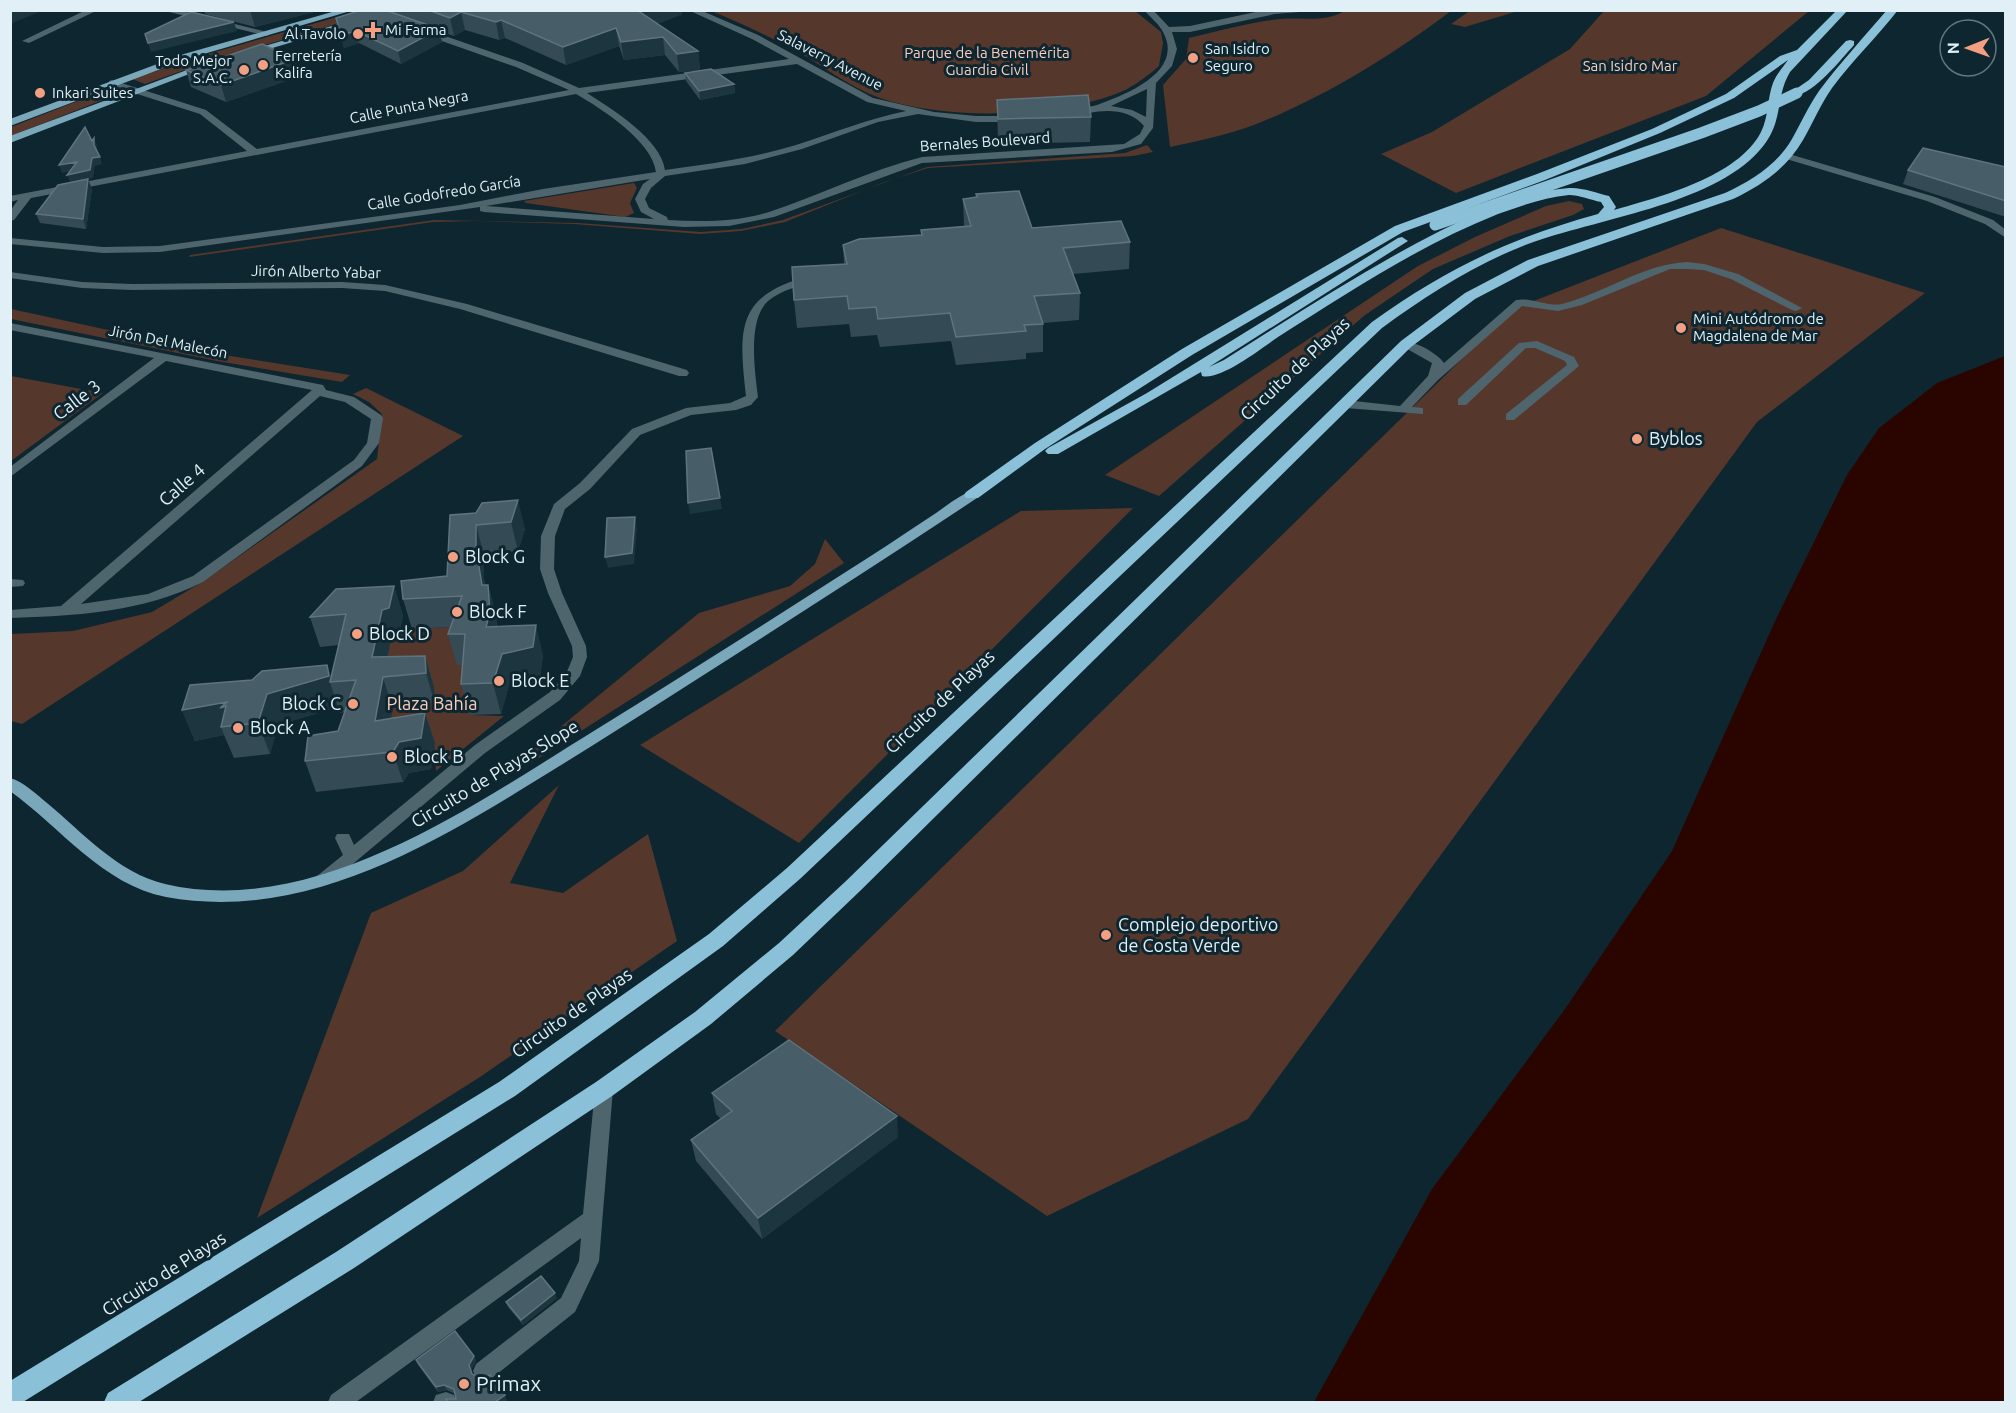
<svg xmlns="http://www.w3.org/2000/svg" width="2016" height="1413" viewBox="0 0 2016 1413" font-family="Ubuntu,sans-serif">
<rect width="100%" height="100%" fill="#0d262f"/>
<path fill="#56372c" d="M 1346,10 L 1451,11 C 1391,56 1325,97 1254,125 C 1227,135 1198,141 1170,147 L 1163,85 L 1186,59 L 1189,38 C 1219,31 1250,22 1281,19 C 1303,17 1327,23 1346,10 Z
M 1471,10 L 1518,10 L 1518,11 L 1465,27 L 1451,24 Z
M 711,11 L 1135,11 L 1161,32 L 1163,43 L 1159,66 C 1145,78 1131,89 1113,95 C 1050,118 944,120 880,98 C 849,87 822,65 793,49 C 766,35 739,22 711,11 Z
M 1604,11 L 1809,11 L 1706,96 L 1456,193 L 1381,154 L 1432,132 L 1570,49 Z
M 344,15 L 353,19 L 218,59 L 208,54 Z
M 202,56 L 213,60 L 145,84 L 132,79 Z
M 113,91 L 123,92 L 11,136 L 11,127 L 96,94 Z
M 1147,145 L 1153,152 L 1133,156 L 928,168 L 882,183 L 785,222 L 741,231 L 700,234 L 574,224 L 477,221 L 433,222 L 189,257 L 190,255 L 434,220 L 578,223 L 701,232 L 742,229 L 783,220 L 927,167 L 1125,153 Z
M 634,183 L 637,188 L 630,203 L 634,213 L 625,217 L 526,203 L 524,201 Z
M 1569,201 L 1582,204 L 1584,209 L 1573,215 L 1510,236 L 1433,269 L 1365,315 L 1159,496 L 1105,475 L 1418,266 L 1475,237 L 1546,206 Z
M 1721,228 L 1925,293 L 1757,422 L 1248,1119 L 1047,1216 L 775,1031 L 1513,309 Z
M 11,309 L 224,355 L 350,375 L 342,382 L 217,361 L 11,319 Z
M 10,376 L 11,376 L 103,393 L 11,461 Z
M 366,388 L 463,436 L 22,724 L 11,721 L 11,634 L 73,631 L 152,612 L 204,581 L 377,459 L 382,414 L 369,402 L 353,394 Z
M 1133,508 L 799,843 L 640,745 L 1021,511 Z
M 825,539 L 844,563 L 531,763 L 525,756 L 699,613 L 790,586 L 815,564 Z
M 465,626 L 457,664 L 473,664 L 470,715 L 504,716 L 436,771 L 434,743 L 389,728 C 391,716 395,702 396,690 C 396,664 372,659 400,630 Z
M 559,785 L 510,883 L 563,893 L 648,834 L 677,941 L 480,1077 L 257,1218 L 371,913 L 463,871 Z"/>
<path fill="#2a0500" d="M 2005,356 L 2005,1402 L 1314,1402 L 1432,1189 L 1565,1009 L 1672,851 L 1776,619 L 1847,475 L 1879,428 L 1937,383 Z"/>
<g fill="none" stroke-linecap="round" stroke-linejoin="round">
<path fill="#4f656e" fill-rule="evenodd" d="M 86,10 L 98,10 L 29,43 L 22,41 Z
M 161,10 L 178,10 L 271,33 L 267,36 Z
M 688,10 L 700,10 L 758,35 L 873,98 L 934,112 L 976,116 L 1017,116 L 1022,119 L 1017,122 L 976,122 L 918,114 L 878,122 L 802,149 L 745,164 L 665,176 L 651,188 L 645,199 L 649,208 L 667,217 L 668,220 C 701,222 737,222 769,212 C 821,195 869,170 922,157 L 1124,144 L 1140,134 L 1144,126 C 1125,104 1095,111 1070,117 L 1065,114 C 1073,108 1087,108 1097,105 C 1125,95 1185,72 1163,32 C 1159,24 1150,17 1144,10 L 1153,10 L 1169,27 L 1190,26 L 1265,10 L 1324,10 L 1275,14 L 1190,32 L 1172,32 L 1177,49 L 1172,66 L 1156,83 L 1153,128 L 1141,144 L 1112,152 L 922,163 L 774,217 L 729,226 L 684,227 L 484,212 L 480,211 L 480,207 L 160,252 L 103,253 L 10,244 L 10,238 L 103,247 L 160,246 L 460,205 L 543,189 L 656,172 C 652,141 602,109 576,94 L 31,198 L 14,220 L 10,221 L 10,211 L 18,200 L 10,202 L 10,196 L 247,151 L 200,114 L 109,85 L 109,81 L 112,80 L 206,110 L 257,149 L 569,90 L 516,67 L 419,33 L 418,31 L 422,28 L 523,63 L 579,88 L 789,59 L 752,39 ZM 797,64 L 867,102 L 906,111 C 868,119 833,133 796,145 C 753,158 709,164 665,170 C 661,139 612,109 587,93 ZM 1147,89 L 1146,117 L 1132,110 L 1111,106 ZM 650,179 L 643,184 L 635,199 L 641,212 L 654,219 L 486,206 Z
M 1783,154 L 1789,154 L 1935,197 L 1993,220 L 2006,230 L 2006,238 L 1985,224 L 1927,201 L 1783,158 Z
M 1687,262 L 1704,264 L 1738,274 L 1802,308 L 1796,311 L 1792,310 L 1731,279 L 1704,270 L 1687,269 L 1670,269 L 1582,305 L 1558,311 L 1522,306 L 1438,380 L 1412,407 L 1423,408 L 1423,414 L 1345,408 L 1339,404 L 1345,400 L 1400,406 L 1428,376 L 1432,363 L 1402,346 L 1402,342 C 1414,340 1437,353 1444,363 L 1516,300 C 1531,297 1547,307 1562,304 C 1605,293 1643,264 1687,262 Z
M 10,272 L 82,282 L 132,284 L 342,282 L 385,285 L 467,304 L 687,370 L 689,373 L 687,376 L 679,376 L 460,309 L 385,291 L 342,288 L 132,290 L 82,288 L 10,278 Z
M 812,275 L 817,278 L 816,280 C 800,286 781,290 768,301 C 747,320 755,372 758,397 L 751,405 L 736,410 L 691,415 L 640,435 L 590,489 L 565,509 L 555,536 L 554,569 L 562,593 L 586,646 L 587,657 L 580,676 L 560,700 L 485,753 L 329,884 L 323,886 L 317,884 L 315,880 L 317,876 L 343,855 L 335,838 L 337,834 L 349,834 L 354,845 L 475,745 L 550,692 L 566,674 L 573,657 L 572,646 L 548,593 L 540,569 L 541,536 L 554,504 L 580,483 L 632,429 L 686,408 L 730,403 L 746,396 C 738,326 737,295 812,275 Z
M 10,323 L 323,385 L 326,390 L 354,397 L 381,415 L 383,418 L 379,443 L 362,466 L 203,582 C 144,612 75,616 10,618 L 10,610 L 61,606 L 312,390 L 166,361 L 10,477 L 10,467 L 154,358 L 10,330 ZM 320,396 L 345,402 L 371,419 L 367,443 L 354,460 L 193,576 L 148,594 L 81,604 Z
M 1537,341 L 1574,357 L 1579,366 L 1514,420 L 1506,420 L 1506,414 L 1567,365 L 1565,361 L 1535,348 L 1526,348 L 1466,405 L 1458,405 L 1458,399 L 1519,343 Z
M 10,579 L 23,580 L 25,583 L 23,586 L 10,587 Z
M 604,1081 L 611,1084 L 613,1089 L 599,1261 L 575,1312 L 492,1378 L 484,1381 L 476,1378 L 473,1371 L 476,1364 L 561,1298 L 579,1261 L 581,1238 L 356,1402 L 328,1402 L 331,1395 L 583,1214 L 595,1089 L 597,1084 Z
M 446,1392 L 454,1395 L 457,1402 L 433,1402 L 436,1395 Z"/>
<path fill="#7aa7ba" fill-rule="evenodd" d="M 339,10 L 354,10 L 190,58 L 10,126 L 10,119 L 184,54 Z
M 385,10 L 400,10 L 252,54 L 245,52 Z
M 203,64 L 210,66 L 10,143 L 10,136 Z
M 972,491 L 978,495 L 977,498 C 878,564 777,628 677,692 C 631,721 586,750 540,778 C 429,847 302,922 166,897 C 103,885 60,827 10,791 L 10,778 C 24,782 36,794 47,803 C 82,832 118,873 165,884 C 316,919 475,804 597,729 C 679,678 760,627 841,575 C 871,556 900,537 930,517 C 943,509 957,496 972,491 Z"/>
<path fill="#8bc1d8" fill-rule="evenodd" d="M 1837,10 L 1848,10 L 1790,72 C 1774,99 1785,123 1759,151 C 1711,205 1595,219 1528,244 C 1475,264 1427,295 1382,328 L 801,878 L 723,946 L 515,1096 L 23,1402 L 10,1402 L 10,1381 L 499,1082 L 709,934 L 787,868 L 1372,322 C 1446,269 1510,238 1598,214 L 1604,207 L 1601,202 C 1591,200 1579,195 1569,195 C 1545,197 1521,206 1498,214 C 1420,245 1349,292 1278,337 C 1262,348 1220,381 1202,376 L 1201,372 L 1058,454 L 1048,454 L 1045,451 L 1048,448 L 1147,393 L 1398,238 L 1402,237 L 1408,241 L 1209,367 L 1224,360 C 1295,315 1365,269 1440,231 C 1480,212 1524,191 1569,188 C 1581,187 1597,193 1609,196 L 1616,207 L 1614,210 C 1659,197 1738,177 1761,132 C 1769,116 1767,99 1773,83 C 1776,75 1783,67 1788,60 L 1734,98 L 1660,133 L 1545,180 L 1403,232 L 1192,355 L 1045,449 L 978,498 L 966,498 L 964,495 L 966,492 L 1035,443 L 1182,349 L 1395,226 L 1537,174 L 1652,129 L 1726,94 L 1780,56 L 1797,50 Z
M 1887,10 L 1898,10 C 1877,37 1852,61 1832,88 C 1820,105 1813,123 1803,140 C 1787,168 1762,185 1733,199 L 1538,266 L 1475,299 L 1411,347 L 860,891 L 793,955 L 711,1024 L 612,1096 L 354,1268 L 139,1402 L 104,1402 L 108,1393 L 336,1252 L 596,1082 L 695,1012 L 779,943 L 846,881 L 1401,341 L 1465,293 L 1528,260 L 1725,193 C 1751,181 1777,165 1792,139 C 1801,123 1808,107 1819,91 C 1840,63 1864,37 1887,10 Z
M 1850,40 L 1854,41 L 1854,45 C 1842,58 1811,98 1793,95 L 1793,91 L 1809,80 L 1846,41 Z"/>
<path stroke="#8bc1d8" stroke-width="11" d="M 1435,225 L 1701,133 L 1759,111 L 1797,93"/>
</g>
<path fill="#344b56" d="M 204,10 L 322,10 L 255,27 L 205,14 Z
M 391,10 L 681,10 L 682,14 L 657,24 L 698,51 L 700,70 L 679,72 L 665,55 L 624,60 L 619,46 L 566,65 L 505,38 L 499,40 L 465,30 L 454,36 L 439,31 L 442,42 L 401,64 L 359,43 L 344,48 L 336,18 L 392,13 Z
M 295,59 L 300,76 L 226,102 L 191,87 L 186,70 Z
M 685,73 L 734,84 L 735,93 L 700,100 L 686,81 Z
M 997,100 L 1091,117 L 1090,142 L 998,144 Z
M 2006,167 L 2006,217 L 1903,184 L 1908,170 Z
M 92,189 L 86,229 L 40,223 L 36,214 Z
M 976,194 L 1032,228 L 1130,242 L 1129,269 L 1073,274 L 1080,293 L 1079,320 L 1043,323 L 1043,352 L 1026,353 L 1026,359 L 956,365 L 951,341 L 880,347 L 877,335 L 851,337 L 849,324 L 797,328 L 794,300 L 844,264 L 843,245 L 921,235 L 921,230 L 964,226 L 963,199 L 976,197 Z
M 482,503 L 525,529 L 518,551 L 484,555 L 484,578 L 485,585 L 488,585 L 496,615 L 497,626 L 543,655 L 540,678 L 509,685 L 501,714 L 470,715 L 461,684 L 463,665 L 457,665 L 448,634 L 451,627 L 412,629 L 403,599 L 447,576 Z
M 394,586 L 403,616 L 398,638 L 391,640 L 388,657 L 425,656 L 434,687 L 435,704 L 393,708 L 391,719 L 425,713 L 435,743 L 431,769 L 409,773 L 403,782 L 316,792 L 305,761 L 338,731 L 345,712 L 340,713 L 338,707 L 278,725 L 270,754 L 234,758 L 224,735 L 195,741 L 182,710 L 252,680 L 327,665 L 331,677 L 339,645 L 320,647 L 310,617 Z
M 712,1093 L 898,1137 L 762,1239 L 696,1161 L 691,1140 L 721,1119 L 716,1114 Z
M 557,1298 L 523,1325 L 508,1307 L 506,1302 Z
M 474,1356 L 476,1361 L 471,1370 L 472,1374 L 507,1400 L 503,1402 L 447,1402 L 446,1399 L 456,1399 L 455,1394 L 447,1390 L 438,1392 L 418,1365 L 416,1360 Z"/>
<path fill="#1d353f" d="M 10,10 L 44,10 L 10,24 Z
M 250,10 L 322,10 L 255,27 Z
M 644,10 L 681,10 L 682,14 L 642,30 L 640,12 Z
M 461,12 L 465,30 L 454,36 L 450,18 Z
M 501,20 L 505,38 L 499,40 L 496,22 Z
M 234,22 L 237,31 L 151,52 L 148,43 Z
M 616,28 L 619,46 L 566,65 L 563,47 Z
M 439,29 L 442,42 L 401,64 L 398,51 Z
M 356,31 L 359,43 L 344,48 L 341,35 Z
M 663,37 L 665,55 L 624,60 L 621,42 Z
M 698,51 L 700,70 L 679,72 L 677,54 Z
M 295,59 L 300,76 L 226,102 L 221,85 Z
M 734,84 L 735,93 L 700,100 L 699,91 Z
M 94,138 L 97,146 L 96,152 L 94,145 Z
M 100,157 L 102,164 L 95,166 L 93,178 L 70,182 L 67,175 L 92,158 Z
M 77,162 L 80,169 L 62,173 L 59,165 Z
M 88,179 L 92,189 L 86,229 L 83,219 Z
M 720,498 L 722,509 L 690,514 L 688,503 Z
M 518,500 L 525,529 L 518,551 L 511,522 Z
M 635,517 L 637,528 L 634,564 L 608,568 L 605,557 Z
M 476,525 L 484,555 L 484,578 L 489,615 L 488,585 L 496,615 L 498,643 L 486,627 L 482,585 L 476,548 Z
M 394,586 L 403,616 L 398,638 L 391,640 L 383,678 L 393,708 L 385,752 L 375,721 L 372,657 L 382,610 Z
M 536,625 L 543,655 L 540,678 L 509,685 L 501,714 L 493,683 L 502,654 Z
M 425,656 L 434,687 L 435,704 L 426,673 Z
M 327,665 L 333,682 L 330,682 L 338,707 L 278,725 L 270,754 L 258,723 L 267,694 Z
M 227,702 L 221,727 L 224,735 L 195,741 L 182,710 Z
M 425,713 L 435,743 L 431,769 L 409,773 L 403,782 L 393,752 L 399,742 Z
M 897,1116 L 898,1137 L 762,1239 L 758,1218 Z
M 555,1293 L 557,1298 L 523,1325 L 521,1320 Z
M 474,1356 L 476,1361 L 471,1370 L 469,1365 Z
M 444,1385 L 447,1390 L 438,1392 L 436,1387 Z
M 505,1395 L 507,1400 L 503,1402 L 495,1402 Z"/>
<path fill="#475d67" stroke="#5f747e" stroke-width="1.5" d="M 361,10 L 385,10 L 439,29 L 398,51 L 356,31 L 341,35 L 336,18 Z
M 428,10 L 644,10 L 640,12 L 698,51 L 677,54 L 663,37 L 621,42 L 616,28 L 563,47 L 501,20 L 496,22 L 461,12 L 450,18 Z
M 191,12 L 234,22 L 148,43 L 145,34 Z
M 262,44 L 295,59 L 221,85 L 186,70 Z
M 711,69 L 734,84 L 699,91 L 685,73 Z
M 1088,95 L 1091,117 L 998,119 L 997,100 Z
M 85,127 L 92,141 L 94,138 L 94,145 L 100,157 L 92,158 L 90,170 L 67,175 L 77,162 L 59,165 Z
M 1923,148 L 2006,167 L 2006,201 L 1908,170 Z
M 88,179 L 83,219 L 36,214 L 58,185 Z
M 1019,191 L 1032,228 L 1121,221 L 1130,242 L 1063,248 L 1080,293 L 1034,296 L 1043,324 L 1024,325 L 1026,331 L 956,337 L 950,313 L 878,319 L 876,307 L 849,309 L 847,296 L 794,300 L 792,267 L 847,264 L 843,245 L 859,239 L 922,235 L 921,230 L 971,226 L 963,199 L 977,197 L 976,194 Z
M 711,448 L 720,498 L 688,503 L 686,451 Z
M 518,500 L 511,522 L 476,525 L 476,548 L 482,585 L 488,585 L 490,613 L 486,627 L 536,625 L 533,647 L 502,654 L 493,683 L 461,684 L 465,634 L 448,634 L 462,596 L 403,599 L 401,581 L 447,576 L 450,515 L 476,513 L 482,503 Z
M 635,517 L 632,553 L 605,557 L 607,518 Z
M 394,586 L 389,608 L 382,610 L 372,657 L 425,656 L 426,673 L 383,677 L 375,721 L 425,713 L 421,738 L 399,742 L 393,752 L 305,761 L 308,736 L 338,731 L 356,680 L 330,682 L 346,614 L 310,617 L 336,589 Z
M 327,665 L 329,676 L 267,694 L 258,723 L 221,727 L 226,706 L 220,708 L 227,702 L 182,710 L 190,685 L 252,680 L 262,671 Z
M 789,1040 L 897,1116 L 758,1218 L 691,1140 L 732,1111 L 712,1093 Z
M 541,1276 L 555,1293 L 521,1320 L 506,1302 Z
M 455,1331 L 474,1356 L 469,1365 L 472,1374 L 481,1378 L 490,1375 L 505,1395 L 495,1402 L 448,1402 L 446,1399 L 456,1399 L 454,1389 L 444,1385 L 436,1387 L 416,1360 Z"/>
<g fill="#f3a082" stroke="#0d262f" stroke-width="2">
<path d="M370 21h6v6h6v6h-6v6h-6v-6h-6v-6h6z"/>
<circle cx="358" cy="34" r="6"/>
<circle cx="1193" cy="58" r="6"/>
<circle cx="263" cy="65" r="6"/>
<circle cx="244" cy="70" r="6"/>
<circle cx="40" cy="93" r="6"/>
<circle cx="1681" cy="328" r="6"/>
<circle cx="1637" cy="439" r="6"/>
<circle cx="453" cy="557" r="6"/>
<circle cx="457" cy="612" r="6"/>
<circle cx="357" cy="634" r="6"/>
<circle cx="499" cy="681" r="6"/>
<circle cx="353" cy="704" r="6"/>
<circle cx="238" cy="728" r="6"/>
<circle cx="392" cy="757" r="6"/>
<circle cx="1106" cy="935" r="6"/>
<circle cx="464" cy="1384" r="6"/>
</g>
<g text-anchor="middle" stroke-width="6" stroke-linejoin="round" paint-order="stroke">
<g font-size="15" fill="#e1f0f6" stroke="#0d262f" text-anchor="start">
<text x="385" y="35">Mi Farma</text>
<text x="346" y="39" text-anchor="end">Al Tavolo</text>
<text x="1205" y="54">San Isidro<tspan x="1205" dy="17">Seguro</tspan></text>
<text x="275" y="61">Ferretería<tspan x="275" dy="17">Kalifa</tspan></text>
<text x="232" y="66" text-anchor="end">Todo Mejor<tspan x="232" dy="17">S.A.C.</tspan></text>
<text x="52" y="98">Inkari Suites</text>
<text x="1693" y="324">Mini Autódromo de<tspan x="1693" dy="17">Magdalena de Mar</tspan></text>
</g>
<g font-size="15" fill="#fdcebe" stroke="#0d262f">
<text x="987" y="58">Parque de la Benemérita<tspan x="987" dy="17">Guardia Civil</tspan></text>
<text x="1630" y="71">San Isidro Mar</text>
</g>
<g font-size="15" fill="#e1f0f6" stroke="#0d262f">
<text transform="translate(830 60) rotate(27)" y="5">Salaverry Avenue</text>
<text transform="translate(409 107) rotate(-11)" y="5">Calle Punta Negra</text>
<text transform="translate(985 142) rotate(-4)" y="5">Bernales Boulevard</text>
<text transform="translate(444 193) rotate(-9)" y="5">Calle Godofredo García</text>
<text transform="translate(316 272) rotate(1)" y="5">Jirón Alberto Yabar</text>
<text transform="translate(168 342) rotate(11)" y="5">Jirón Del Malecón</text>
</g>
<g font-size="18" fill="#e1f0f6" stroke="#0d262f">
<text transform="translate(1295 369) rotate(-43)" y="6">Circuito de Playas</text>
<text transform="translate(77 400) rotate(-37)" y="6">Calle 3</text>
<text transform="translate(182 485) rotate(-41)" y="6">Calle 4</text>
<text transform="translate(940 702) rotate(-43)" y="6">Circuito de Playas</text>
<text transform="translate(495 774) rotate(-31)" y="6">Circuito de Playas Slope</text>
<text transform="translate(572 1013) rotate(-35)" y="6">Circuito de Playas</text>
<text transform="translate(164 1274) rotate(-32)" y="6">Circuito de Playas</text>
</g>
<g font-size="18" fill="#e1f0f6" stroke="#0d262f" text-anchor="start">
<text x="1649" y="445">Byblos</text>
<text x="465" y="563">Block G</text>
<text x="469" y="618">Block F</text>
<text x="369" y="640">Block D</text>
<text x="511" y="687">Block E</text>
<text x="341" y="710" text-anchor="end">Block C</text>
<text x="250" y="734">Block A</text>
<text x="404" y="763">Block B</text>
<text x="1118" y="931">Complejo deportivo<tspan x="1118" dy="21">de Costa Verde</tspan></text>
</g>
<g font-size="18" fill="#fdcebe" stroke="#0d262f">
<text x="432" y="710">Plaza Bahía</text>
</g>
<g font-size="21" fill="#e1f0f6" stroke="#0d262f" text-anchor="start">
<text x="476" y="1391">Primax</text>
</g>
</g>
<rect width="2016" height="1413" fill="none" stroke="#e1f0f6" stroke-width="24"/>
<g transform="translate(1968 48) rotate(269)"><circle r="28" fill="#0d262f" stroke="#62777f" stroke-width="1.5"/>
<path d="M0-4.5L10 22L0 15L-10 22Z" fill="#f3a082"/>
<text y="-9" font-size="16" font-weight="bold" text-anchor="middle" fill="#e1f0f6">N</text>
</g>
</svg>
